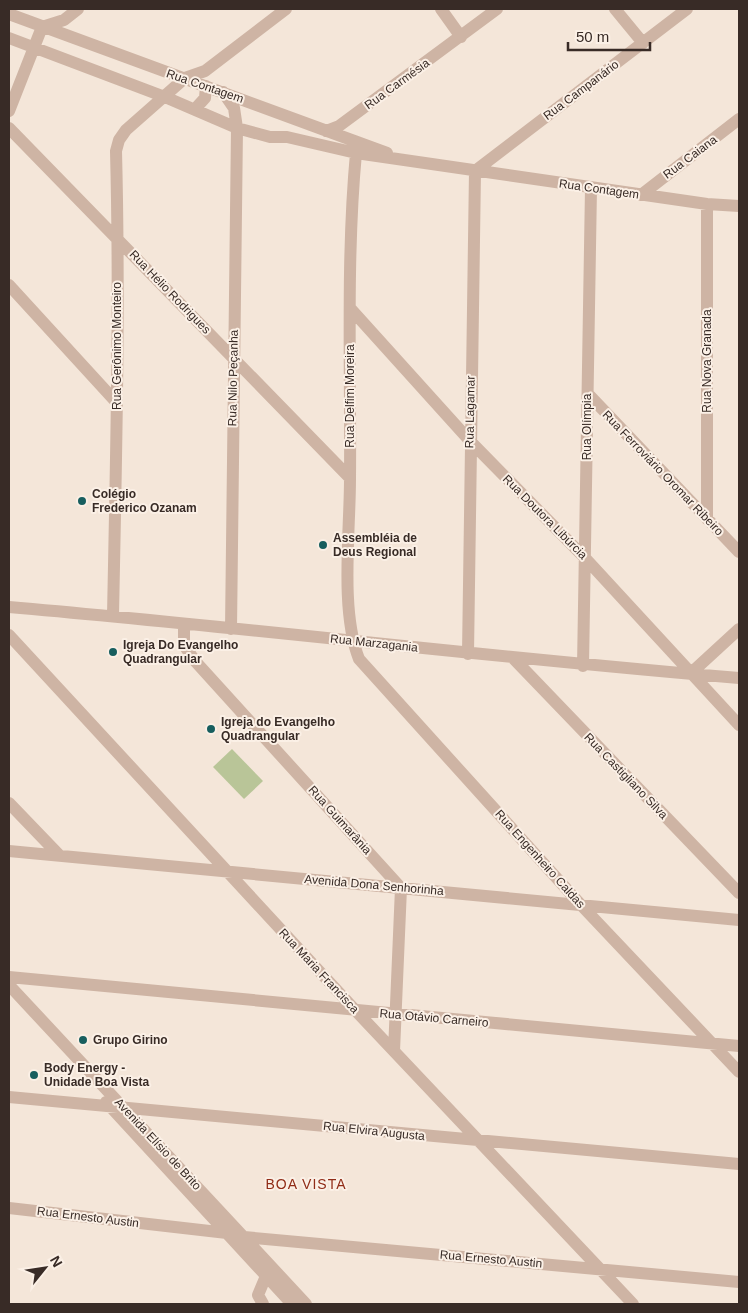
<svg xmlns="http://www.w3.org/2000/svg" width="748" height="1313" viewBox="0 0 748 1313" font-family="Helvetica,sans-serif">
<rect width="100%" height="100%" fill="#f4e6d9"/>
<path fill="#b9c598" d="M 232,749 L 263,781 L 244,799 L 213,767 Z"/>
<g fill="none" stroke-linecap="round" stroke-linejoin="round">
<path stroke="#ceb4a4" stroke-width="12" d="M 441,9 L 461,37
M 615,9 L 643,43
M 9,14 L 387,153
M 9,38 L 165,97 L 237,128 L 270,137 L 287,137 L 356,153 L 707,204 L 739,206
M 223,92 L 234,108 L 237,128 L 231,629
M 195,109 L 205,98 L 206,86
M 9,111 L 42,27 L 64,20 L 78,9
M 9,128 L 350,478
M 326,131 L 339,126 L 497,9
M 356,153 C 346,261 351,371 350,479 C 350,532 340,611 359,659 L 581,905 L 739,1072
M 641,195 L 739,119
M 9,285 L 117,403
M 350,308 L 470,441 L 586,559 L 739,725
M 588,394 L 739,552
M 707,519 L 707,204
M 9,607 C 253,628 495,658 739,678
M 113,616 C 116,461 120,306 116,151 L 119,140 L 126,130 L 185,78 L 205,71 L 286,9
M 184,624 L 184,645 L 195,661 L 401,888 L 394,1051
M 9,635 L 356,1011 L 633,1304
M 468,654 L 475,171 L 687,9
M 514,659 L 739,893
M 583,666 L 591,188
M 690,674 L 739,629
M 9,803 L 59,855
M 9,851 L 739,920
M 9,977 L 739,1046
M 9,985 L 306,1304
M 9,1097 L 739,1164
M 106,1102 L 292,1304
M 9,1208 L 227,1233
M 244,1237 L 739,1282
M 263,1304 L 258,1295 L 266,1276"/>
</g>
<g fill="#175e5e" stroke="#fbf0e6" stroke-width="2">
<circle cx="82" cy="501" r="5"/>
<circle cx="323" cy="545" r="5"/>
<circle cx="113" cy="652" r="5"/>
<circle cx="211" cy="729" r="5"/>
<circle cx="83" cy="1040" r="5"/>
<circle cx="34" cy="1075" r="5"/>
</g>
<g text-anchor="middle" stroke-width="4" stroke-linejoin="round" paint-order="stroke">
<g font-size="12" fill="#382b26" stroke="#fbf0e6">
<text transform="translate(397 84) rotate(-36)" y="4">Rua Carmésia</text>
<text transform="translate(205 86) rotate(19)" y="4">Rua Contagem</text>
<text transform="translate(581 90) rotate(-37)" y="4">Rua Campanário</text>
<text transform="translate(690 157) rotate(-37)" y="4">Rua Caiana</text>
<text transform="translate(599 189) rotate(8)" y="4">Rua Contagem</text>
<text transform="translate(170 292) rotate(46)" y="4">Rua Hélio Rodrigues</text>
<text transform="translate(117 346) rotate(-90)" y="4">Rua Gerônimo Monteiro</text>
<text transform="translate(707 361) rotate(-90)" y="4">Rua Nova Granada</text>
<text transform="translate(233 378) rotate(-89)" y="4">Rua Nilo Peçanha</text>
<text transform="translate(350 396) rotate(-90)" y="4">Rua Delfim Moreira</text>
<text transform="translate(470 412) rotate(-89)" y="4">Rua Lagamar</text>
<text transform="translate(587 427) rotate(-90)" y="4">Rua Olímpia</text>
<text transform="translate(663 473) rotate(46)" y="4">Rua Ferroviário Oromar Ribeiro</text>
<text transform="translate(545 517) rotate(45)" y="4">Rua Doutora Libúrcia</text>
<text transform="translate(374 643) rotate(6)" y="4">Rua Marzagania</text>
<text transform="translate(626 776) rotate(46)" y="4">Rua Castigliano Silva</text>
<text transform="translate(340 820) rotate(48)" y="4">Rua Guimarânia</text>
<text transform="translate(540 859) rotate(48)" y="4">Rua Engenheiro Caldas</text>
<text transform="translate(374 885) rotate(5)" y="4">Avenida Dona Senhorinha</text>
<text transform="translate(319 971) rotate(47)" y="4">Rua Maria Francisca</text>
<text transform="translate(434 1018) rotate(5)" y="4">Rua Otávio Carneiro</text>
<text transform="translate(374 1131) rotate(6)" y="4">Rua Elvira Augusta</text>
<text transform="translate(158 1144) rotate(47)" y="4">Avenida Elísio de Brito</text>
<text transform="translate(88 1217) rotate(7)" y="4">Rua Ernesto Austin</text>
<text transform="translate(491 1259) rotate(5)" y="4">Rua Ernesto Austin</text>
</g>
<g font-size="12" font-weight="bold" fill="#382b26" stroke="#fbf0e6" text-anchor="start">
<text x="92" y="498">Colégio<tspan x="92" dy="14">Frederico Ozanam</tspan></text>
<text x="333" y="542">Assembléia de<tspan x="333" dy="14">Deus Regional</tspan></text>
<text x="123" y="649">Igreja Do Evangelho<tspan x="123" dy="14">Quadrangular</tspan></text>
<text x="221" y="726">Igreja do Evangelho<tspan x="221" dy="14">Quadrangular</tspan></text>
<text x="93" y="1044">Grupo Girino</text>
<text x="44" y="1072">Body Energy -<tspan x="44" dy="14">Unidade Boa Vista</tspan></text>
</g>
<g font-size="14" letter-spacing="1" fill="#902c17" stroke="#fbf0e6">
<text x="306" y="1189">BOA VISTA</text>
</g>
</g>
<rect width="748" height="1313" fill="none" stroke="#382b26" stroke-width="20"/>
<g transform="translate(45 1268) rotate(60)" stroke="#fbf0e6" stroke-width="4" paint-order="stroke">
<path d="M0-4L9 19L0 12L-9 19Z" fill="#382b26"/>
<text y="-8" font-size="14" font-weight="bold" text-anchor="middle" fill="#382b26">N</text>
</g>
<path d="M568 42v8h82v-8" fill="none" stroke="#382b26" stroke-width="2.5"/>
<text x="576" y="42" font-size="15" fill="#382b26" stroke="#fbf0e6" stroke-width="4" paint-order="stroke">50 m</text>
</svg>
